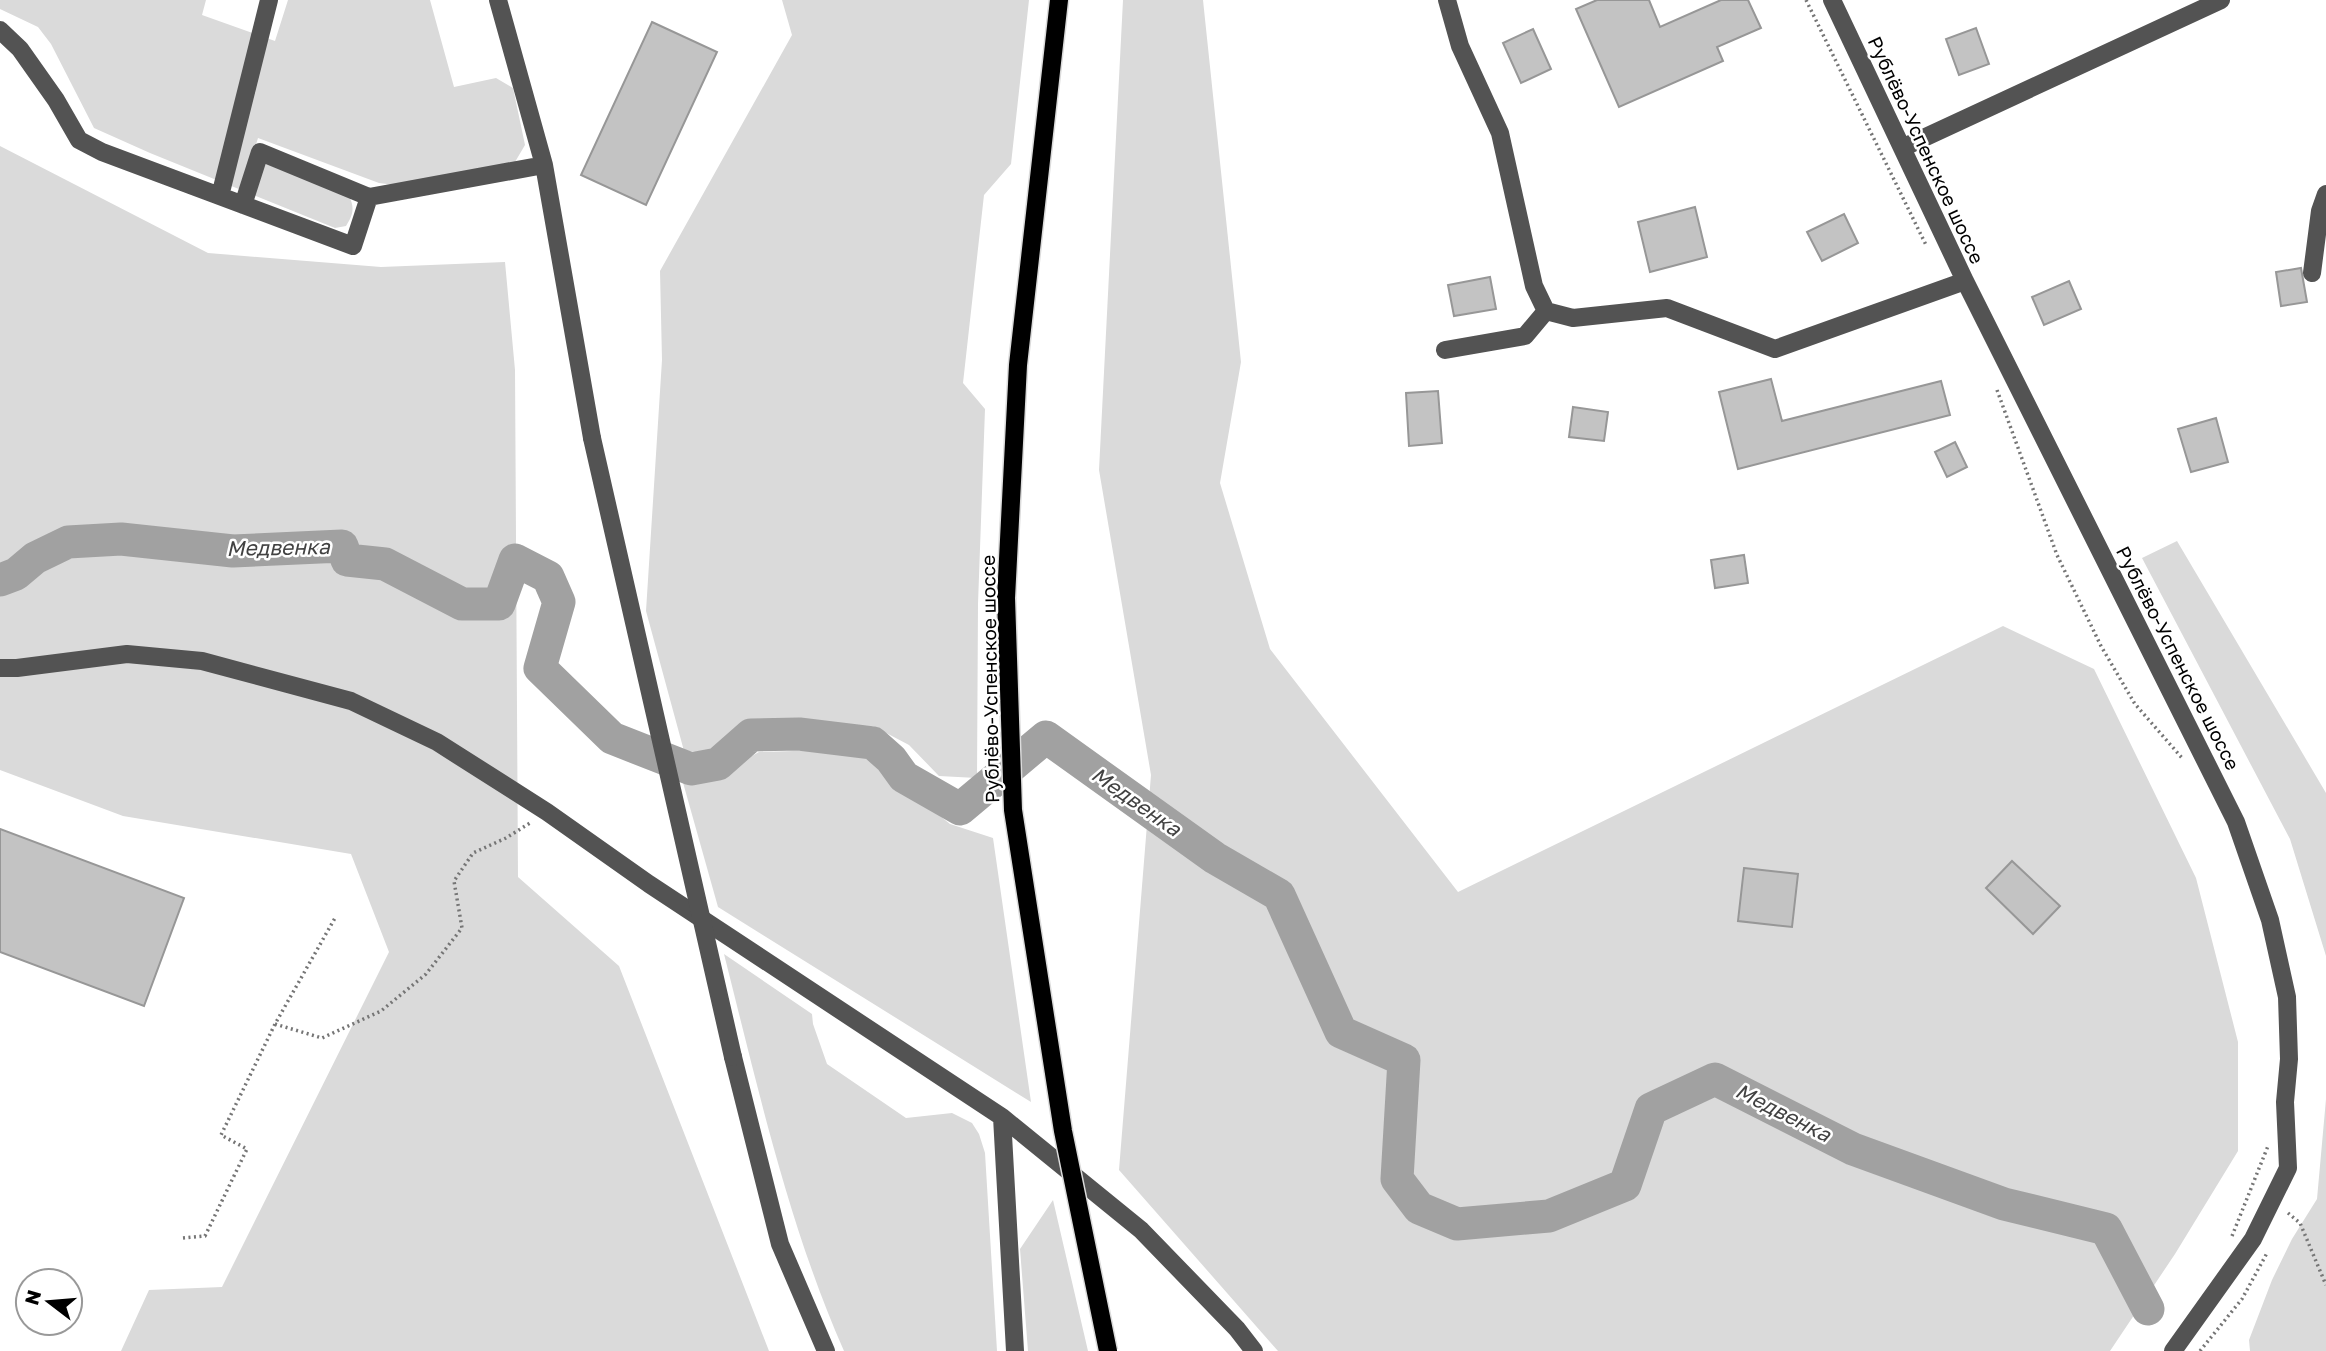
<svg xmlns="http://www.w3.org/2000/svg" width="2326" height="1351" viewBox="0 0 2326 1351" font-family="'Golos Text',sans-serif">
<rect width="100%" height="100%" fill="#fff"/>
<path fill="#dadada" d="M 0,0 L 206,0 L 202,15 L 275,41 L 288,0 L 430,0 L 454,87 L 496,78 L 513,88 L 525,145 L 515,162 L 403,186 L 379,183 L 258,138 L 252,157 L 349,196 C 355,208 353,215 346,226 L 335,228 L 150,153 L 94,128 L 51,44 L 38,27 L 0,9 Z
M 782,0 L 1029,0 L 1011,164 L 984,195 L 963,383 L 985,409 L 978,604 L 977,778 L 939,776 L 909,745 L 873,726 L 748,723 L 710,753 L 684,751 L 646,611 L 662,360 L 660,271 L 792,35 Z
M 1123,0 L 1203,0 L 1241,362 L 1220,483 L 1270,649 L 1458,892 L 2003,626 L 2094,669 L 2196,878 L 2238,1042 L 2238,1151 L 2175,1254 L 2110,1351 L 1278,1351 L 1119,1170 L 1151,775 L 1099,470 Z
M 0,146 L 208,253 L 381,267 L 505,262 L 515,370 L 518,877 L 619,966 L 769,1351 L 121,1351 L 149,1290 L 222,1287 L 389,952 L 351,854 L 123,816 L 0,770 Z
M 2177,541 L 2326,793 L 2326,956 L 2290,839 L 2142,558 Z
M 858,749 L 950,824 L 993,838 L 1031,1102 L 718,907 L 682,779 L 718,775 L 759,752 Z
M 724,954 L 812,1014 L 813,1024 L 827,1064 L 906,1118 L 952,1113 L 972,1123 L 979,1134 L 985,1153 L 997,1351 L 844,1351 C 788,1224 758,1088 724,954 Z
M 2326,1099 L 2326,1351 L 2250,1351 L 2249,1340 L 2272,1280 L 2292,1239 L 2317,1199 Z
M 1053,1200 L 1088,1351 L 1028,1351 L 1020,1249 Z"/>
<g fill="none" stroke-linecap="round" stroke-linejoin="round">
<path stroke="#a1a1a1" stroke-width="33" d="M 0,580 L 16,574 L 35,558 L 68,542 L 121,539 L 233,551 L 342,546 L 347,560 L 385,564 L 462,604 L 499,604 L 515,560 L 548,577 L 559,602 L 540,668 L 612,738 L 691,769 L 718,764 L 751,735 L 799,734 L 873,743 L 891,759 L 904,777 L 960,809 L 1046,737 L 1215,858 L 1279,895 L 1341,1032 L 1404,1060 L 1397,1179 L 1419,1208 L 1457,1224 L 1549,1216 L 1625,1185 L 1651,1109 L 1715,1079 L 1853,1149 L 2004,1204 L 2106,1229 L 2148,1309"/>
</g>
<path fill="#c3c3c3" stroke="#979797" stroke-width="2" d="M 1597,0 L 1649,0 L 1660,27 L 1721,0 L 1748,0 L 1761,28 L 1717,47 L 1723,61 L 1619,107 L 1576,9 Z
M 652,22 L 717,52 L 646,205 L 581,175 Z
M 1976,28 L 1989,64 L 1959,75 L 1946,39 Z
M 1533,29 L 1551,69 L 1521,83 L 1503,43 Z
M 1695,207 L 1707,257 L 1650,272 L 1638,222 Z
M 1844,214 L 1858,243 L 1822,261 L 1807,232 Z
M 2301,268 L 2307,302 L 2281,306 L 2276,272 Z
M 1490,277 L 1496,309 L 1454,316 L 1448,285 Z
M 2069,281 L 2081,309 L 2044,325 L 2032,297 Z
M 1771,379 L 1782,421 L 1941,381 L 1950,415 L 1738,469 L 1719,392 Z
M 1438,391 L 1442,443 L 1409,446 L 1406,393 Z
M 1573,407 L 1608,412 L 1604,441 L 1569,437 Z
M 2216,418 L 2228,462 L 2191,472 L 2178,429 Z
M 1955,442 L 1967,467 L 1947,477 L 1935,452 Z
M 1744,555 L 1748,583 L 1715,588 L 1711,560 Z
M 0,829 L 184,898 L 144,1006 L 0,952 Z
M 2012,861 L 2060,906 L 2033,934 L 1986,888 Z
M 1744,868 L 1798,874 L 1792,927 L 1738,921 Z"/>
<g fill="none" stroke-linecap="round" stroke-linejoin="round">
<defs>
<path id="major" d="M 1006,598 L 1018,365 L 1059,0"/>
</defs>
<use href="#major" stroke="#dbdbdb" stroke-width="21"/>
<path stroke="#757575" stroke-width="3.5" stroke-dasharray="2 3.5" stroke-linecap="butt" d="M 1806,0 L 1926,245
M 1997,390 L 2057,555 L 2101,646 L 2135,704 L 2182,758
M 275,1024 L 322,1038 L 381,1011 L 426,974 L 462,928 L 454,881 L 473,853 L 506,838 L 530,823
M 2288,1213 L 2300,1223 L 2326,1285
M 2232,1236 L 2268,1146
M 183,1238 L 205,1236 L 247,1149 L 221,1135 L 275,1024 L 335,918
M 2200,1351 L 2242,1299 L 2267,1253"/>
<path stroke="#535353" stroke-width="18" d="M 498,0 L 544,165 L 592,438
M 1447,0 L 1460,46 L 1500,133 L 1534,286 L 1546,311 L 1573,318 L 1667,308 L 1775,349 L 1965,281
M 1832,0 L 1965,281 L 2236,822 L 2270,920 L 2287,997 L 2289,1059 L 2285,1102 L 2288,1168 L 2253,1239 L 2173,1351
M 0,30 L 20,49 L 56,100 L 79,140 L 102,152 L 353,246 L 369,197 L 544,165
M 1902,148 L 2221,0
M 220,196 L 269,0
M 243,205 L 260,152 L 369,197
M 2312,273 L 2320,211 L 2326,194
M 1445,350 L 1525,336 L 1546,311
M 0,668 L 17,668 L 127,654 L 202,661 L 351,701 L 437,742 L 547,812 L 649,884 L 1002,1117 L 1141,1230 L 1237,1329 L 1254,1351
M 733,1057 L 780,1244 L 826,1351
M 1002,1117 L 1015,1351"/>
<use href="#major" stroke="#000" stroke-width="18"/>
<defs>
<path id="major-bridge" d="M 1006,598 L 1013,810 L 1063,1131 L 1108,1351"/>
</defs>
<use href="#major-bridge" stroke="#dbdbdb" stroke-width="21" stroke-linecap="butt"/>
<path stroke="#535353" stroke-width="18" d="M 592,438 L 733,1057"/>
<use href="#major-bridge" stroke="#000" stroke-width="18"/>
</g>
<g text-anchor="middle" stroke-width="5" stroke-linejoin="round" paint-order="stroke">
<g font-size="19" fill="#000" stroke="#fff">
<text transform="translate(1926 150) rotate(65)" y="7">Рублёво-Успенское шоссе</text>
<text transform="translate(2178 658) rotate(63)" y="7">Рублёво-Успенское шоссе</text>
<text transform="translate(990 679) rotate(-91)" y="7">Рублёво-Успенское шоссе</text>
</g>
<g font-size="21" font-style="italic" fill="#424242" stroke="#fff">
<text transform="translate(278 548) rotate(-1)" y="7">Медвенка</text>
<text transform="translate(1136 802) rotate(35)" y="7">Медвенка</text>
<text transform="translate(1783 1113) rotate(27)" y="7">Медвенка</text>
</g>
</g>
<g transform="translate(49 1302) rotate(286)"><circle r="33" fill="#ffffff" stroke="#999999" stroke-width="2"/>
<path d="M0-5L12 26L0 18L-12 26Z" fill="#000000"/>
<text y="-10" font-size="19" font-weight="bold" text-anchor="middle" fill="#000000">N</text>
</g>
</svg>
